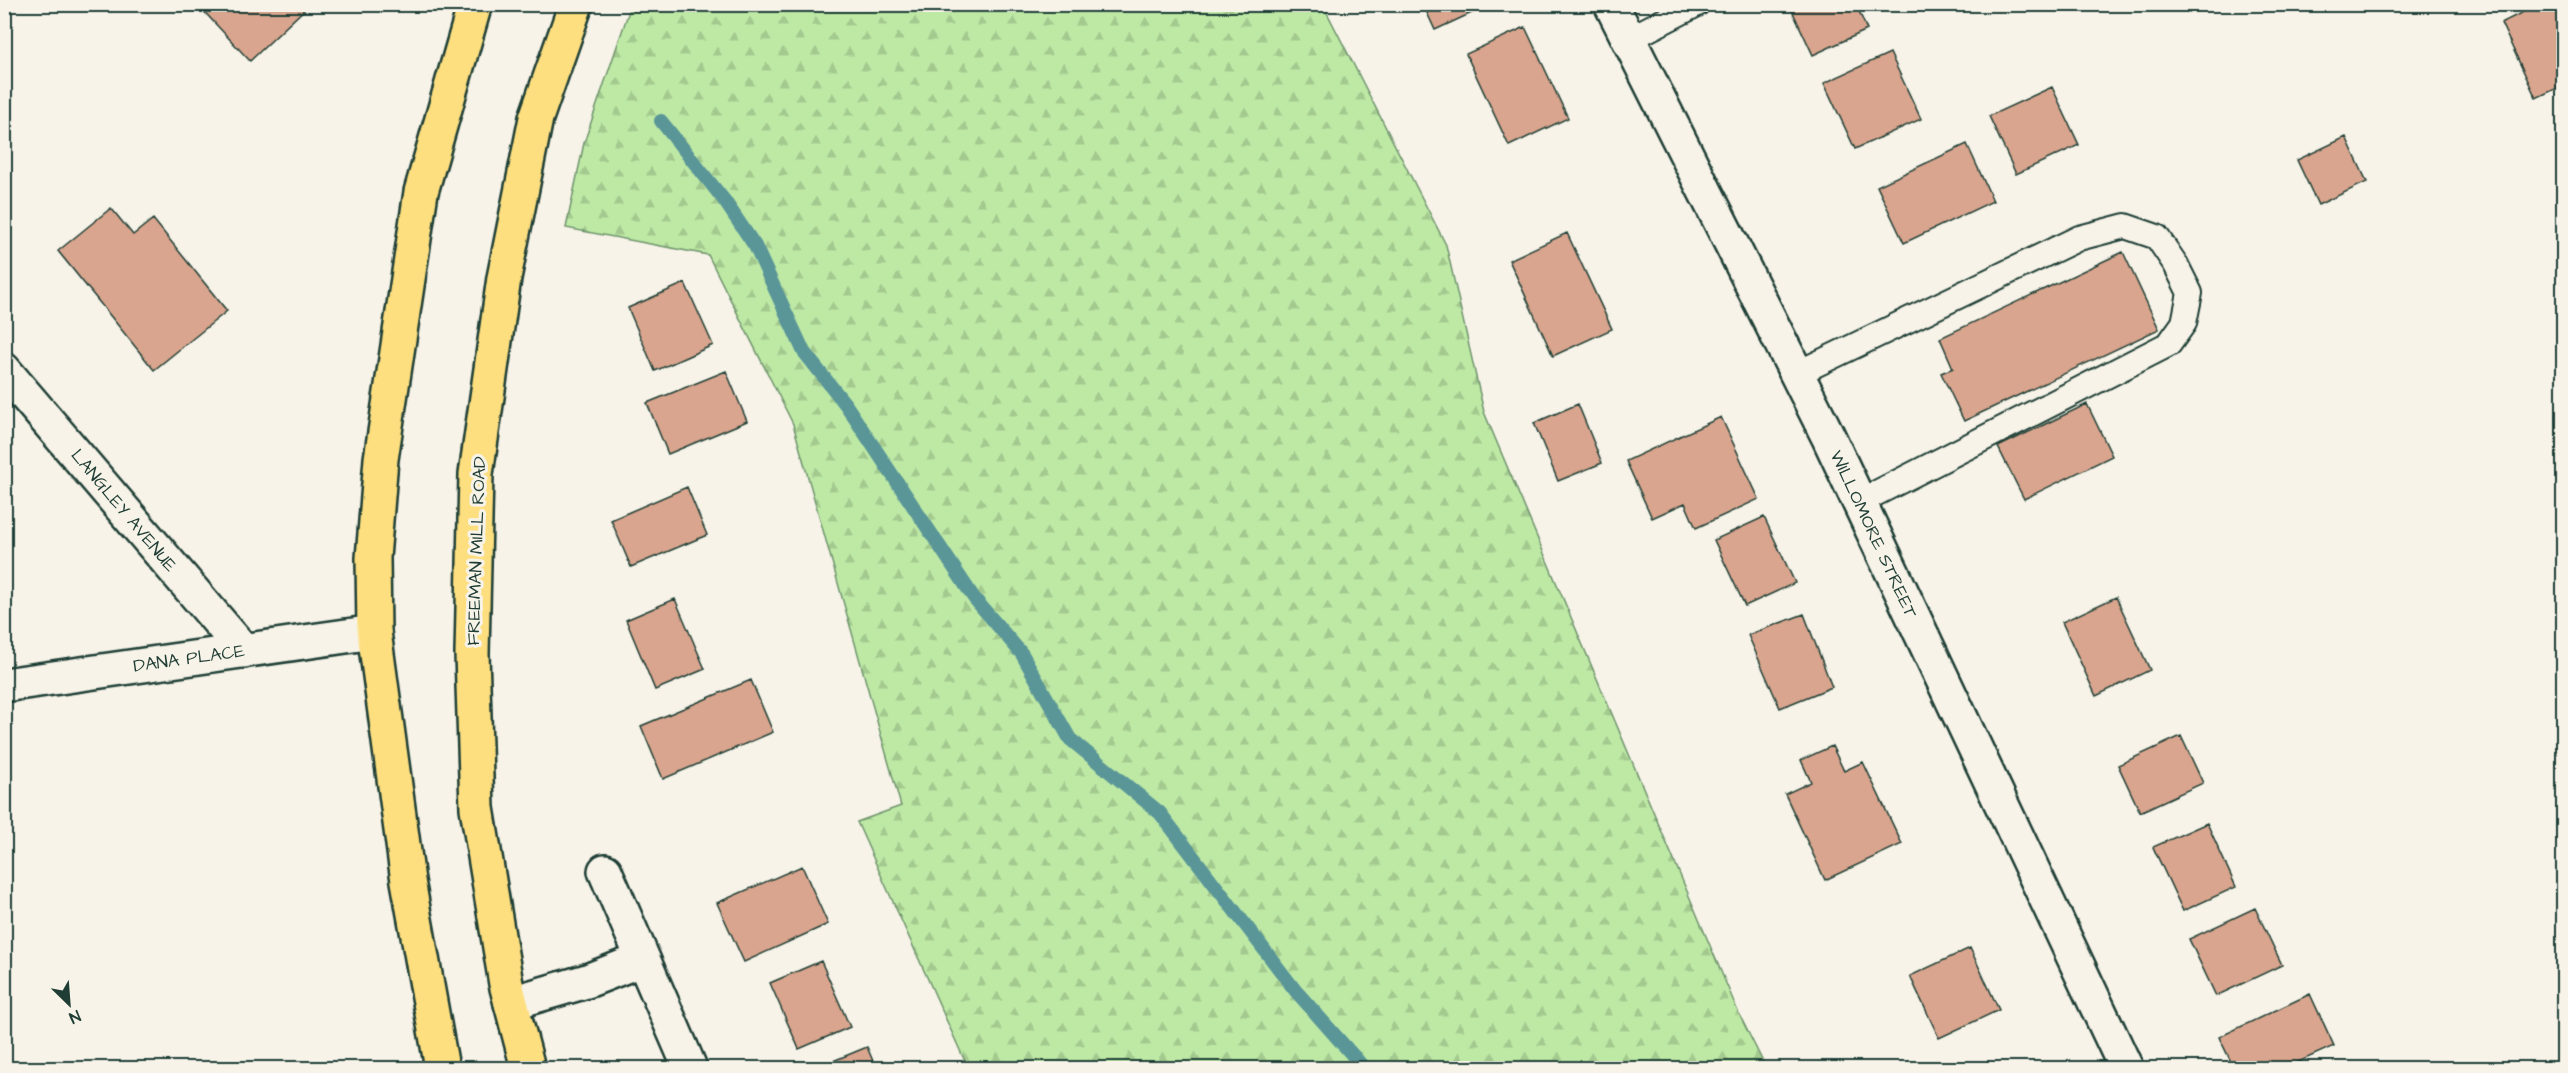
<svg xmlns="http://www.w3.org/2000/svg" width="2568" height="1073" viewBox="0 0 2568 1073" font-family="'Architects Daughter',sans-serif">
<defs>
<pattern id="forest-firs" width="22" height="20" patternUnits="userSpaceOnUse" patternTransform="scale(1.5)"><rect width="22" height="20" fill="#bee9a5"/><path d="M5 1l3.5 6h-7zM16 11l3.5 6h-7z" fill="#a3c98f"/></pattern>
</defs>
<rect width="100%" height="100%" fill="#f7f3e8"/>
<filter id="ink" filterUnits="userSpaceOnUse"><feTurbulence type="fractalNoise" baseFrequency=".0167" numOctaves="2"/><feDisplacementMap in="SourceGraphic" scale="12" xChannelSelector="R" yChannelSelector="G"/><feConvolveMatrix kernelMatrix="1 2 1 2 8 2 1 2 1" color-interpolation-filters="sRGB"/></filter>
<g filter="url(#ink)">
<path fill="url(#forest-firs)" stroke="#6e936c" stroke-width="1.5" d="M 631,5 L 1323,5 L 1446,245 L 1484,412 L 1739,1014 L 1766,1068 L 968,1068 L 857,822 L 901,806 L 793,424 L 708,255 L 566,228 L 584,143 Z"/>
<g fill="none" stroke-linecap="round" stroke-linejoin="round">
<path stroke="#5a9698" stroke-width="14" d="M 661,121 L 724,200 L 755,246 L 804,352 L 846,405 L 974,598 L 1022,654 L 1070,739 L 1160,813 L 1295,990 L 1364,1068"/>
</g>
<path fill="#d9a58e" stroke="#1f3d34" stroke-width="1.5" d="M 197,4 L 310,4 L 250,61 Z
M 1423,4 L 1491,4 L 1435,30 Z
M 1789,4 L 1856,4 L 1867,30 L 1813,55 Z
M 2539,4 L 2564,5 L 2564,85 L 2536,98 L 2501,23 Z
M 1525,27 L 1568,118 L 1509,146 L 1466,54 Z
M 1890,53 L 1921,119 L 1855,149 L 1824,83 Z
M 2052,87 L 2079,145 L 2016,174 L 1989,116 Z
M 2346,137 L 2367,182 L 2318,205 L 2297,160 Z
M 1967,144 L 1993,201 L 1904,243 L 1877,186 Z
M 111,208 L 133,235 L 153,219 L 227,311 L 154,370 L 58,251 Z
M 1567,233 L 1612,329 L 1553,356 L 1509,260 Z
M 2123,252 L 2159,329 L 1964,421 L 1941,373 L 1953,368 L 1940,338 Z
M 685,283 L 713,345 L 655,371 L 628,308 Z
M 726,371 L 747,421 L 668,454 L 647,403 Z
M 1578,404 L 1602,463 L 1558,481 L 1534,423 Z
M 2087,404 L 2112,456 L 2024,499 L 1998,447 Z
M 1721,417 L 1759,499 L 1696,528 L 1685,503 L 1652,518 L 1626,461 Z
M 687,487 L 707,535 L 631,567 L 611,520 Z
M 1764,517 L 1795,583 L 1745,606 L 1714,540 Z
M 2116,597 L 2150,670 L 2096,696 L 2062,622 Z
M 675,599 L 705,669 L 655,690 L 626,620 Z
M 1804,614 L 1832,687 L 1780,708 L 1748,635 Z
M 751,680 L 773,732 L 663,779 L 641,726 Z
M 2181,736 L 2203,783 L 2140,812 L 2118,765 Z
M 1832,746 L 1844,771 L 1863,762 L 1902,844 L 1825,880 L 1785,794 L 1811,782 L 1801,760 Z
M 2207,823 L 2236,887 L 2183,911 L 2153,847 Z
M 802,866 L 828,924 L 744,962 L 717,903 Z
M 2255,908 L 2282,965 L 2216,996 L 2189,939 Z
M 1970,948 L 1999,1010 L 1939,1038 L 1910,976 Z
M 821,961 L 850,1027 L 799,1049 L 770,983 Z
M 2310,994 L 2334,1046 L 2285,1068 L 2234,1068 L 2219,1037 Z
M 867,1047 L 876,1068 L 816,1068 Z"/>
<g fill="none" stroke-linecap="round" stroke-linejoin="round">
<defs>
<path id="lane" d="M 1629,39 L 1697,4
M 1796,374 L 2079,238 L 2125,226 L 2157,237 L 2176,265 L 2190,293 L 2184,323 L 2169,344 L 1859,502"/>
<path id="street" d="M 1611,4 L 1828,436 L 2126,1068
M 4,370 L 244,651
M 4,685 L 374,632
M 605,871 L 690,1068
M 511,1003 L 587,981 L 643,959"/>
<path id="primary" d="M 442,1068 L 408,881 L 374,632 L 373,558 L 381,459 L 421,192 L 475,4
M 528,1068 L 506,984 L 477,808 L 472,654 L 476,474 L 504,278 L 536,118 L 576,4"/>
</defs>
<use href="#lane" stroke="#1f3d34" stroke-width="28"/>
<use href="#street" stroke="#1f3d34" stroke-width="38"/>
<use href="#primary" stroke="#1f3d34" stroke-width="38"/>
<use href="#lane" stroke="#f7f3e8" stroke-width="24"/>
<use href="#street" stroke="#f7f3e8" stroke-width="33"/>
<use href="#primary" stroke="#fedf80" stroke-width="33"/>
</g>
</g>
<g text-anchor="middle" stroke-width="6" stroke-linejoin="round" paint-order="stroke">
<g font-size="18" fill="#1f3d34" stroke="#f7f3e8">
<text transform="translate(124 510) rotate(50)" y="6">LANGLEY AVENUE</text>
<text transform="translate(1874 534) rotate(65)" y="6">WILLOMORE STREET</text>
<text transform="translate(476 551) rotate(-88)" y="6">FREEMAN MILL ROAD</text>
<text transform="translate(189 658) rotate(-8)" y="6">DANA PLACE</text>
</g>
</g>
<rect width="2568" height="1073" fill="none" stroke="#f7f3e8" stroke-width="24"/>
<rect x="12" y="12" width="2544" height="1049" fill="none" stroke="#1f3d34" stroke-width="2" filter="url(#ink)"/>
<g transform="translate(69 1004) rotate(155)" stroke="#f7f3e8" stroke-width="4.5" paint-order="stroke">
<path d="M0-4.5L10 22L0 15L-10 22Z" fill="#1f3d34"/>
<text y="-9" font-size="16" font-weight="bold" text-anchor="middle" fill="#1f3d34">N</text>
</g>
</svg>
